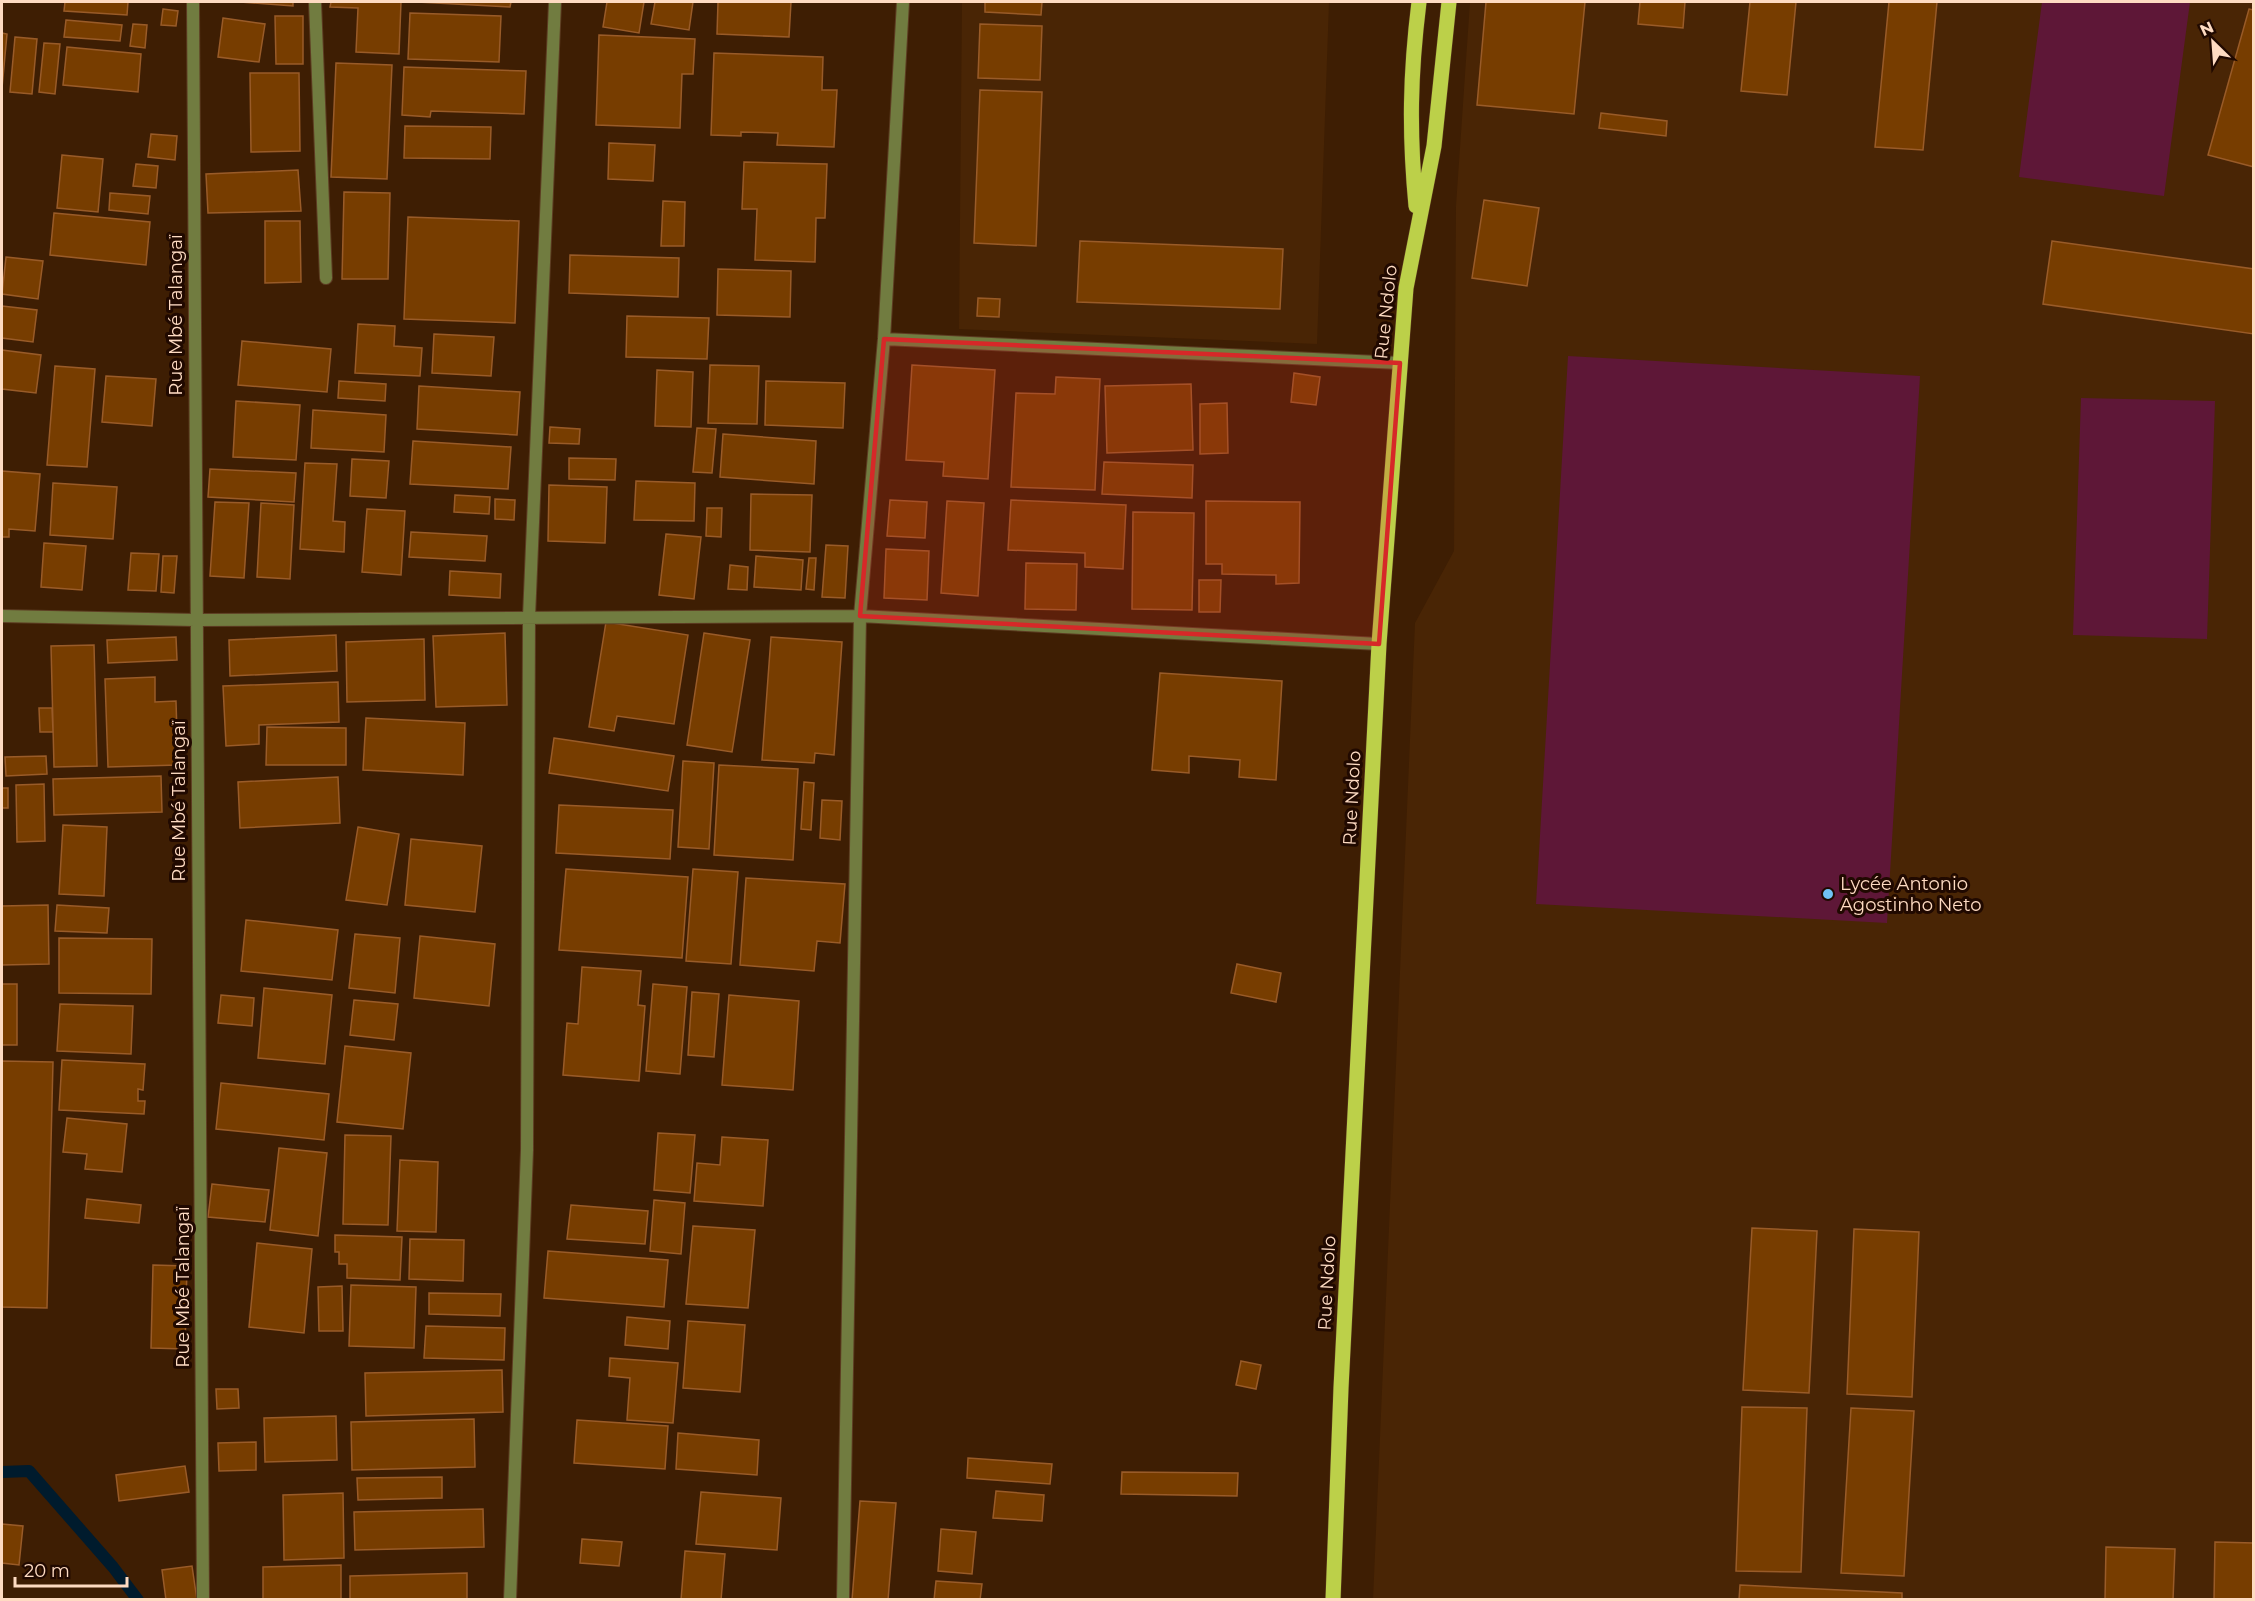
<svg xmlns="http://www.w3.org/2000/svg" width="2255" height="1601" viewBox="0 0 2255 1601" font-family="Montserrat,sans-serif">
<rect width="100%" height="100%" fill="#3e1e03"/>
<path fill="#492505" d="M 962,2 L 1329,2 L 1317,344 L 959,329 Z
M 1470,2 L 2253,2 L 2253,1599 L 1373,1600 L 1415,623 L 1454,551 L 1456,206 Z"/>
<path fill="#5e1737" d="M 2042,2 L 2190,2 L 2164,196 L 2019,177 Z
M 1568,356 L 1920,376 L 1887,923 L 1536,904 Z
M 2081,398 L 2215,401 L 2207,639 L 2073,635 Z"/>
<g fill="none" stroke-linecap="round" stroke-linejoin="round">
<path stroke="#001b2d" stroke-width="12" d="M 2,1472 L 29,1471 L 113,1567 L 138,1600"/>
</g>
<path fill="#773d00" stroke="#995b28" stroke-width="1.5" d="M 65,2 L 128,2 L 127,15 L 64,11 Z
M 240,2 L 293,2 L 293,6 Z
M 331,2 L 401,2 L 399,54 L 356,52 L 358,8 L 330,7 Z
M 417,2 L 511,2 L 510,7 Z
M 607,2 L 644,2 L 639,33 L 603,27 Z
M 655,2 L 693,2 L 689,30 L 651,24 Z
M 718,2 L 791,2 L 789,37 L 717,34 Z
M 985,2 L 1042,2 L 1041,15 L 985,12 Z
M 1486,2 L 1585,2 L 1574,114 L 1477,105 Z
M 1640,2 L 1685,2 L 1683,28 L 1638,24 Z
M 1750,2 L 1796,2 L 1787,95 L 1741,91 Z
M 1889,2 L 1937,2 L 1923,150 L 1875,147 Z
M 163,9 L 178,11 L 176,26 L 161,25 Z
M 2249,9 L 2254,10 L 2254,167 L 2208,155 Z
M 410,13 L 501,16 L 499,62 L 408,59 Z
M 275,16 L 303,16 L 303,64 L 276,64 Z
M 223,18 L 265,24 L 259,62 L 218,57 Z
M 66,20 L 122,25 L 120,41 L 64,37 Z
M 133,24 L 147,25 L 145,48 L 130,46 Z
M 980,24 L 1042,26 L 1040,80 L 978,78 Z
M 2,33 L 7,34 L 2,88 Z
M 599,35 L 695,39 L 693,74 L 682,74 L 680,128 L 596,125 Z
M 15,37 L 37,39 L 32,94 L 10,92 Z
M 44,43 L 60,44 L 55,94 L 39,92 Z
M 67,47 L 141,54 L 138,92 L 63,85 Z
M 714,53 L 823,57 L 822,90 L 837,90 L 834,147 L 777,145 L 778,133 L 741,132 L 741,136 L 711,135 Z
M 336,63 L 392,65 L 387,179 L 331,177 Z
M 404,67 L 526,71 L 524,114 L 431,111 L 430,117 L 402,115 Z
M 250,73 L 299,73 L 300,151 L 251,152 Z
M 980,90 L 1042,92 L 1036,246 L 974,243 Z
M 1601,113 L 1667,121 L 1666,136 L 1599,128 Z
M 405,126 L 491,127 L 490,159 L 404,158 Z
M 151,134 L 177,136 L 175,160 L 148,157 Z
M 609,143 L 655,145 L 653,181 L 608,179 Z
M 62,155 L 103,159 L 98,212 L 57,208 Z
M 744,162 L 827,164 L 825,218 L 816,218 L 815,262 L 755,260 L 757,209 L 742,209 Z
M 136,164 L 158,166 L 156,188 L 133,186 Z
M 298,170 L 301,211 L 208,213 L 206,174 Z
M 344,192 L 390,193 L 388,279 L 342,279 Z
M 110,193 L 150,196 L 148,214 L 109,210 Z
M 1484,200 L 1539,208 L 1527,286 L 1472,278 Z
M 663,201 L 685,202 L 684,246 L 661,246 Z
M 54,213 L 150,222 L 146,265 L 50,255 Z
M 408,217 L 519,221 L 515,323 L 404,319 Z
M 265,221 L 300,221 L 301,282 L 265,283 Z
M 1080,241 L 1283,249 L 1280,309 L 1077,302 Z
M 2052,241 L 2254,269 L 2254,334 L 2043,304 Z
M 570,255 L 679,258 L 678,297 L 569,293 Z
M 6,257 L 43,261 L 38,299 L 2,294 Z
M 718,269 L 791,271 L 790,317 L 717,315 Z
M 978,298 L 1000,299 L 999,317 L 977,316 Z
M 2,306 L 37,310 L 33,342 L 2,338 Z
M 627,316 L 709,318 L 707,359 L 626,357 Z
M 358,324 L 395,326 L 394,346 L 422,348 L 420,376 L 355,373 Z
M 434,334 L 494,337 L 491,376 L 432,373 Z
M 242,341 L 331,349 L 327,392 L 238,385 Z
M 2,350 L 41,355 L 36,393 L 2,389 Z
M 710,365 L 759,366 L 757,424 L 708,423 Z
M 912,365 L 995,370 L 988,479 L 943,476 L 944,462 L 906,460 Z
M 55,366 L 95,369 L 87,467 L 47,465 Z
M 657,370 L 693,372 L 691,427 L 655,426 Z
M 1294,373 L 1320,377 L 1316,405 L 1291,402 Z
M 106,376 L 156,379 L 152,426 L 102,422 Z
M 1056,377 L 1100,379 L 1095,490 L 1011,487 L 1016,393 L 1055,394 Z
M 339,381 L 386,384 L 385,401 L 338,398 Z
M 766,381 L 845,383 L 843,428 L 765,425 Z
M 1191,384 L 1193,450 L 1107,453 L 1105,386 Z
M 419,386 L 520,392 L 517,435 L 417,429 Z
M 236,401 L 300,405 L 296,460 L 233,457 Z
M 1227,403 L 1228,453 L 1200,454 L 1200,404 Z
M 313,410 L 386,415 L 384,452 L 311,448 Z
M 550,427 L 580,429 L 579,444 L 549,443 Z
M 697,428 L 716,429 L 712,473 L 693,472 Z
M 723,434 L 816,441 L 814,484 L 720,477 Z
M 413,441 L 511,447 L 508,489 L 410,484 Z
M 569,458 L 616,459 L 615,480 L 569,479 Z
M 352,459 L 389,461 L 386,498 L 350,496 Z
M 1104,462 L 1193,465 L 1192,498 L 1102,494 Z
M 305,463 L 337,464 L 333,521 L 345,522 L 344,552 L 300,549 Z
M 210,469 L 296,473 L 294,502 L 208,497 Z
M 2,471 L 40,474 L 35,531 L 9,529 L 9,537 L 2,537 Z
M 636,481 L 695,483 L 694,521 L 634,520 Z
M 53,483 L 117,487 L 113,539 L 50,535 Z
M 549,485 L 607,487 L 605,543 L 548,541 Z
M 751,494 L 812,495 L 810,552 L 750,550 Z
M 455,495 L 490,497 L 489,514 L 454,512 Z
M 495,499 L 515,500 L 514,520 L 495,519 Z
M 890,500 L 927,502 L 925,538 L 887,536 Z
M 1011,500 L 1126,505 L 1123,569 L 1085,567 L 1085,553 L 1008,550 Z
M 947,501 L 984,503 L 978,596 L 941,593 Z
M 1206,501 L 1300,502 L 1299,583 L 1276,584 L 1276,575 L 1222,574 L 1222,564 L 1206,564 Z
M 215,502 L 249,503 L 244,578 L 210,576 Z
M 261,503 L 294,505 L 290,579 L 257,577 Z
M 707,508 L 722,508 L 721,537 L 706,536 Z
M 367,509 L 405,511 L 401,575 L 362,572 Z
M 1133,512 L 1194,513 L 1192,610 L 1132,609 Z
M 411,532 L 487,536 L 485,561 L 409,557 Z
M 666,534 L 701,537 L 694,599 L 659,595 Z
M 44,543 L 86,546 L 82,590 L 41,587 Z
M 826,545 L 848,546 L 845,598 L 822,597 Z
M 886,549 L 929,551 L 927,600 L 884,598 Z
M 131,553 L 159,554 L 156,591 L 128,590 Z
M 163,556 L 177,556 L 174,593 L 161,592 Z
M 756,556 L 803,560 L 801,590 L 754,587 Z
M 809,558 L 816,558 L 814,590 L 806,589 Z
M 1026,563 L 1077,564 L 1076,610 L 1025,609 Z
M 730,565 L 748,567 L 747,590 L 728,589 Z
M 450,571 L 501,574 L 500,598 L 449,595 Z
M 1199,580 L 1221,580 L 1220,612 L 1199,612 Z
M 606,622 L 688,635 L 674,724 L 617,716 L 614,731 L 589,727 Z
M 505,633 L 507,705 L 436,707 L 433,636 Z
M 704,633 L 750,640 L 732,752 L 687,745 Z
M 336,635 L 337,671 L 230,676 L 229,640 Z
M 176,637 L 177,660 L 108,663 L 107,640 Z
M 771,637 L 842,642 L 834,755 L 815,753 L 814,763 L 762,760 Z
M 424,639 L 425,700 L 347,702 L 346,642 Z
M 94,645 L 97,766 L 54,767 L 51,646 Z
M 1160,673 L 1282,681 L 1276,780 L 1239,777 L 1240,760 L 1189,756 L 1189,773 L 1152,770 Z
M 155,677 L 155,702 L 176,701 L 178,765 L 108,767 L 105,679 Z
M 338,682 L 339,722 L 259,725 L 259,744 L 226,746 L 223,686 Z
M 39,708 L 52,708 L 53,732 L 40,732 Z
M 366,718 L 465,723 L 463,775 L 363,770 Z
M 267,727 L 346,728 L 346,765 L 266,765 Z
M 554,738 L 674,756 L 668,791 L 549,773 Z
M 46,756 L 47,774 L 6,776 L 5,757 Z
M 683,761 L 714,763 L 709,849 L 678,847 Z
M 719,765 L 798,769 L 793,860 L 714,855 Z
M 161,776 L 162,812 L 54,815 L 53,779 Z
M 338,777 L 340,823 L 240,828 L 238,782 Z
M 804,782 L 814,783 L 811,830 L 801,829 Z
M 44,784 L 45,841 L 17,842 L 16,785 Z
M 2,788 L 8,788 L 8,808 L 2,808 Z
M 822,800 L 842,801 L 840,840 L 820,838 Z
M 559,805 L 673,810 L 670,859 L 556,853 Z
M 63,825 L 107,827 L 104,896 L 59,894 Z
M 358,827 L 399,834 L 387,905 L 346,900 Z
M 411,839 L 482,846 L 475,912 L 405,905 Z
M 566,869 L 688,877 L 682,958 L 559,950 Z
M 693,869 L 738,872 L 731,964 L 686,961 Z
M 746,878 L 845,884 L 840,943 L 817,941 L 814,971 L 740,965 Z
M 48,905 L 49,964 L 2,965 L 2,906 Z
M 57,905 L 109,908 L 107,933 L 55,931 Z
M 246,920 L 338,930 L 332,980 L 241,971 Z
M 355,934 L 400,938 L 395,993 L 349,988 Z
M 420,936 L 495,944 L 489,1006 L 414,998 Z
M 59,938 L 152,939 L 151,994 L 59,993 Z
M 1237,964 L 1281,973 L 1276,1002 L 1231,993 Z
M 582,967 L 641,971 L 638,1005 L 645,1006 L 639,1081 L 563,1075 L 567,1023 L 578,1024 Z
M 2,984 L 17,984 L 17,1045 L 2,1045 Z
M 653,984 L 687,987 L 680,1074 L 646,1071 Z
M 264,988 L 332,995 L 325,1064 L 258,1058 Z
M 692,992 L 719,994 L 714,1057 L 688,1055 Z
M 221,995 L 254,998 L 252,1026 L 218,1023 Z
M 729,995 L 799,1001 L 793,1090 L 722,1085 Z
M 354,1000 L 398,1004 L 394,1040 L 350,1035 Z
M 60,1004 L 133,1006 L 131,1054 L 57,1051 Z
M 345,1046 L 411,1053 L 403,1129 L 337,1122 Z
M 62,1060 L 145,1064 L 143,1090 L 138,1089 L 138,1101 L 145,1101 L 144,1114 L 59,1110 Z
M 2,1061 L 53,1062 L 47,1308 L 2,1307 Z
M 221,1083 L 329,1094 L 324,1140 L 216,1129 Z
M 67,1118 L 127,1124 L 122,1172 L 85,1169 L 87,1154 L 63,1152 Z
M 658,1133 L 695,1135 L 690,1193 L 654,1190 Z
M 345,1135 L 391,1136 L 388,1225 L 343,1224 Z
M 722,1137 L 768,1140 L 763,1206 L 694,1201 L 697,1163 L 720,1165 Z
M 279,1148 L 327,1153 L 318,1236 L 270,1230 Z
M 400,1160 L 438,1162 L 436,1232 L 397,1231 Z
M 212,1184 L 269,1190 L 265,1222 L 208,1217 Z
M 87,1199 L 141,1205 L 139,1223 L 85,1218 Z
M 654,1200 L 685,1203 L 681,1254 L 650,1251 Z
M 571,1205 L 648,1211 L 645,1244 L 567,1239 Z
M 693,1226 L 755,1230 L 748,1308 L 686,1304 Z
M 1752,1228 L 1817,1231 L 1809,1393 L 1743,1390 Z
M 1854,1229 L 1919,1232 L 1912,1397 L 1847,1394 Z
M 335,1235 L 402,1237 L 400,1280 L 347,1278 L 347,1264 L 339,1264 L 339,1252 L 335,1252 Z
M 410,1239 L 464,1240 L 463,1281 L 409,1279 Z
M 257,1243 L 312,1249 L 304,1333 L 249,1327 Z
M 548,1251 L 668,1260 L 664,1307 L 544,1298 Z
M 153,1265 L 187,1266 L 185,1349 L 151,1348 Z
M 351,1285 L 416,1287 L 414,1348 L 349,1346 Z
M 342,1286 L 343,1331 L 319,1331 L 318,1287 Z
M 429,1293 L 501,1294 L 500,1316 L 429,1314 Z
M 627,1317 L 670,1321 L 668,1349 L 625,1345 Z
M 688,1321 L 745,1325 L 740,1392 L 683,1388 Z
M 426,1326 L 505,1328 L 504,1360 L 424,1358 Z
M 610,1358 L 678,1363 L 673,1423 L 627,1420 L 630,1378 L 609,1376 Z
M 1241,1361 L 1261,1365 L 1256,1389 L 1236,1385 Z
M 502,1370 L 503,1412 L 366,1416 L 365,1373 Z
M 216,1389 L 238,1389 L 239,1408 L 217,1409 Z
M 1742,1407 L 1807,1408 L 1801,1572 L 1736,1571 Z
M 1851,1408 L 1914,1411 L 1904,1576 L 1841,1573 Z
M 336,1416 L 337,1460 L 265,1462 L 264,1418 Z
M 474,1419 L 475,1467 L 352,1470 L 351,1422 Z
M 577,1420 L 668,1426 L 665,1469 L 574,1463 Z
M 678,1433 L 759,1440 L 757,1475 L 676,1469 Z
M 256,1442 L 256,1470 L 219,1471 L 218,1443 Z
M 968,1458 L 1052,1464 L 1050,1484 L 967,1478 Z
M 185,1466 L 189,1492 L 119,1501 L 116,1475 Z
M 1122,1472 L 1238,1473 L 1237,1496 L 1121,1494 Z
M 442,1477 L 442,1498 L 358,1500 L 357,1478 Z
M 996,1491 L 1044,1495 L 1042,1521 L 993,1518 Z
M 701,1492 L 781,1498 L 777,1550 L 696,1544 Z
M 343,1493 L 344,1558 L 284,1560 L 283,1495 Z
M 860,1501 L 896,1503 L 888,1600 L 852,1600 Z
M 483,1509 L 484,1547 L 355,1550 L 354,1512 Z
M 2,1524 L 23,1526 L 19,1565 L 2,1563 Z
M 941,1529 L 976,1532 L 972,1574 L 938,1571 Z
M 582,1539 L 622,1542 L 619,1566 L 580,1563 Z
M 2215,1542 L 2254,1543 L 2254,1600 L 2214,1600 Z
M 2106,1547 L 2175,1549 L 2173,1600 L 2105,1600 Z
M 685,1551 L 725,1554 L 721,1600 L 681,1600 Z
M 341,1565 L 341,1600 L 263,1600 L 263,1567 Z
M 192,1566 L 197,1600 L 166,1600 L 162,1570 Z
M 467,1573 L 467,1600 L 350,1600 L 350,1576 Z
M 936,1581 L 982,1584 L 980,1600 L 934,1600 Z
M 1740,1585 L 1902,1593 L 1902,1600 L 1739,1600 Z"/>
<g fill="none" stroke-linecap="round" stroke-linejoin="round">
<defs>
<path id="minor" d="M 193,2 L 203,1600
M 315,2 L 326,278
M 884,339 L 1400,363
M 2,616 L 195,620 L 860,616 L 1379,644
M 510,1600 L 527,1150 L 529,617 L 555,2
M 843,1600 L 860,616 L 884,339 L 903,2"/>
<path id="primary" d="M 1416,206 C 1409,132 1410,75 1419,2
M 1333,1600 L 1341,1388 L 1379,644 L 1406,288 L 1434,146 L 1449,2"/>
</defs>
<use href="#minor" stroke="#5d3c22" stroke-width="14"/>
<use href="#primary" stroke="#5d3c22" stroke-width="16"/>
<use href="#minor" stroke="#717c40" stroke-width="12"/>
<use href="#primary" stroke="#bcd049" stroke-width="15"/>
</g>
<path fill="#d62828" fill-opacity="0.2" stroke="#d62828" stroke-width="4.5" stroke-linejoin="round" d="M 884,339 L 1400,363 L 1379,644 L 860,616 Z"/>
<circle fill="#70c2f4" stroke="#200900" stroke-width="2" cx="1828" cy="894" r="6"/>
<g text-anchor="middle" stroke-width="6" stroke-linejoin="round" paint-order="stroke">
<g font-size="18" fill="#fedbc2" stroke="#200900">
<text transform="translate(1386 312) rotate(-84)" y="6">Rue Ndolo</text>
<text transform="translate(176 315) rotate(-90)" y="6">Rue Mbé Talangaï</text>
<text transform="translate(1352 798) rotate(-87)" y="6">Rue Ndolo</text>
<text transform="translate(179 801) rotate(-90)" y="6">Rue Mbé Talangaï</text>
<text transform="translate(1327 1283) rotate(-87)" y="6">Rue Ndolo</text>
<text transform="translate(183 1287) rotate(-90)" y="6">Rue Mbé Talangaï</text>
</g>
<g font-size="18" fill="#fedbc2" stroke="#200900" text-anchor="start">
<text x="1840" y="890">Lycée Antonio<tspan x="1840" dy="21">Agostinho Neto</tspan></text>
</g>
</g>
<rect width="2255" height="1601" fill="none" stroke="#fedbc2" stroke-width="6"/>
<g transform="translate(2213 42) rotate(335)" stroke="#200900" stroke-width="4.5" paint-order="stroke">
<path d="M0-4.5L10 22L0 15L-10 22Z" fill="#fedbc2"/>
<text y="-9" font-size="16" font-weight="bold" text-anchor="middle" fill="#fedbc2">N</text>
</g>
<path d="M15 1577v9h112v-9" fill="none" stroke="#fedbc2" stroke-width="3"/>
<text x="24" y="1577" font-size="18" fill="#fedbc2" stroke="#200900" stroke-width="4.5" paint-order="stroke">20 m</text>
</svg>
